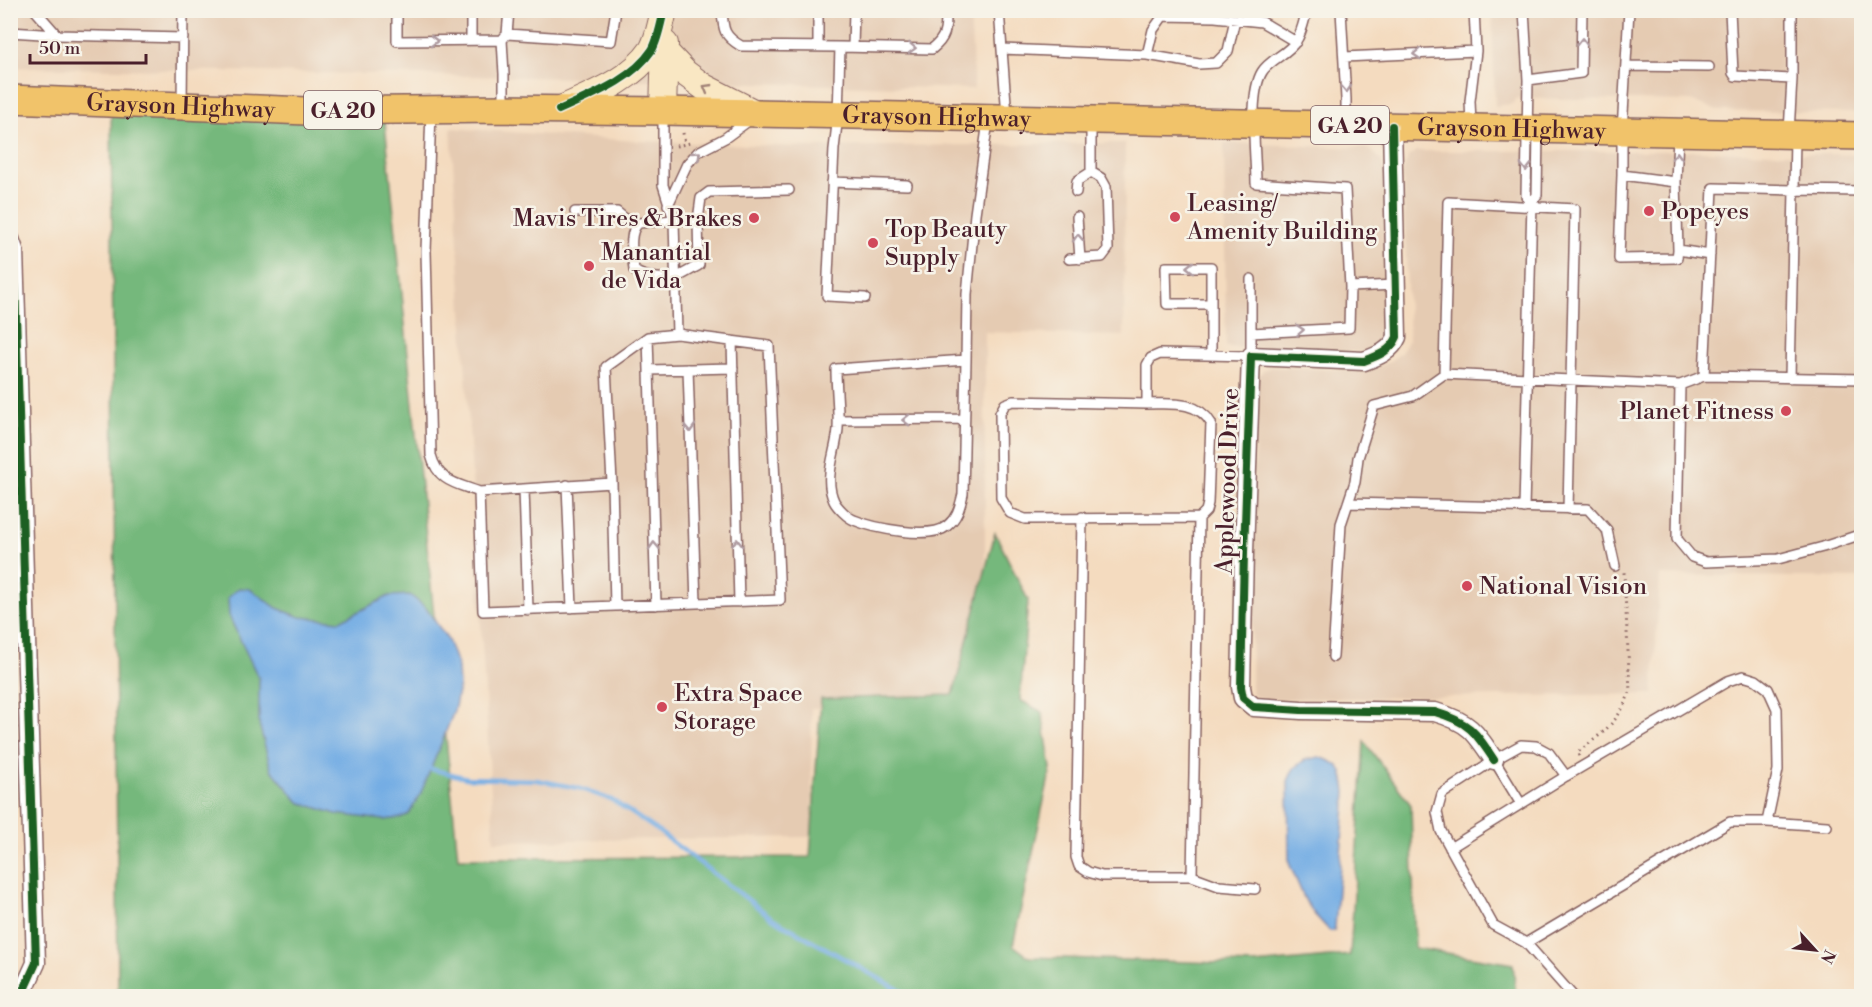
<svg xmlns="http://www.w3.org/2000/svg" width="1872" height="1007" viewBox="0 0 1872 1007" font-family="'Libre Bodoni',serif">
<rect width="100%" height="100%" fill="#f7f3e8"/>
<filter id="ink" filterUnits="userSpaceOnUse"><feTurbulence type="fractalNoise" baseFrequency=".0167" numOctaves="2"/><feDisplacementMap in="SourceGraphic" scale="12" xChannelSelector="R" yChannelSelector="G"/><feConvolveMatrix kernelMatrix="1 2 1 2 8 2 1 2 1" color-interpolation-filters="sRGB"/></filter>
<filter id="wash" filterUnits="userSpaceOnUse"><feTurbulence type="fractalNoise" baseFrequency=".008" numOctaves="4" result="noise"/><feDisplacementMap in="SourceGraphic" scale="24" xChannelSelector="R" yChannelSelector="G"/><feGaussianBlur stdDeviation="1.35" result="paint"/><feColorMatrix in="noise" values="0 0 0 0 0 0 0 0 0 0 0 0 0 0 0 0 0 1.4 0 .05"/><feComposite in="paint" operator="in"/></filter>
<g filter="url(#wash)">
<rect width="100%" height="100%" fill="#f4dbbf"/>
<path fill="#e5cbb2" d="M 970,10 L 974,89 L 575,78 L 11,67 L 11,11 Z
M 1492,11 L 1861,11 L 1861,113 L 1721,111 L 1690,101 L 1517,98 L 1512,104 L 1495,106 Z
M 451,128 L 637,141 L 805,147 L 1125,143 L 1124,336 L 985,332 L 985,706 L 811,708 L 812,837 L 494,841 Z
M 1224,143 L 1364,148 L 1371,150 L 1381,160 L 1384,170 L 1390,329 L 1388,336 L 1382,344 L 1363,352 L 1226,347 Z
M 1417,151 L 1700,151 L 1861,155 L 1861,578 L 1660,575 L 1653,694 L 1267,699 L 1259,698 L 1253,695 L 1251,687 L 1256,385 L 1257,377 L 1264,370 L 1270,367 L 1367,371 L 1387,363 L 1400,354 L 1409,340 L 1403,170 L 1409,157 Z"/>
<path fill="#75b87c" stroke="#606c54" stroke-width="1.5" d="M 111,101 L 384,113 L 458,858 L 810,857 L 821,699 L 953,695 L 995,533 L 1028,600 L 1020,700 L 1042,712 L 1051,768 L 1013,945 L 1029,957 L 1254,964 L 1350,955 L 1364,741 L 1411,805 L 1415,948 L 1513,964 L 1516,996 L 118,996 Z"/>
<path fill="#74ade4" stroke="#5f6688" stroke-width="1.5" d="M 239,588 L 250,589 L 277,608 L 300,617 L 340,621 L 389,596 L 410,595 L 426,608 L 448,640 L 458,667 L 459,687 L 454,711 L 439,749 L 420,795 L 409,814 L 400,818 L 384,820 L 336,814 L 299,802 L 271,769 L 259,724 L 259,679 L 229,616 L 228,597 Z
M 1319,757 C 1342,764 1343,769 1346,792 L 1335,927 L 1334,931 L 1330,931 L 1315,915 L 1305,900 L 1289,863 L 1288,781 L 1294,768 L 1305,760 Z"/>
<g fill="none" stroke-linecap="round" stroke-linejoin="round">
<path stroke="#74ade4" stroke-width="4.5" d="M 431,769 L 467,778 L 537,780 L 578,788 L 612,800 L 654,828 L 772,918 L 910,996"/>
</g>
</g>
<g filter="url(#ink)">
<g fill="none" stroke-linecap="round" stroke-linejoin="round">
<defs>
<path id="lane" d="M 35,10 L 57,35 L 183,38
M 397,10 L 397,41 L 502,40 L 507,34
M 509,10 L 507,34 L 611,41 L 616,10
M 722,10 C 723,30 724,36 741,46 L 840,47 L 838,116 L 834,149 L 827,296 L 865,298
M 999,10 L 1007,116
M 1307,10 C 1304,20 1302,33 1296,41 C 1288,54 1270,59 1262,72 C 1248,95 1256,156 1256,183 L 1345,189 L 1350,287 L 1396,285
M 1341,10 L 1346,99 L 1346,122
M 1524,10 L 1528,80 L 1526,196 L 1532,202
M 1730,10 L 1733,73 L 1735,76 L 1792,79
M 10,32 L 57,35
M 471,40 L 471,10
M 502,40 L 504,74 L 504,107
M 818,46 L 818,10
M 840,47 L 932,49 C 947,37 946,29 946,10
M 853,47 L 854,10
M 1003,49 L 1147,55 L 1153,30 L 1163,16 L 1215,17 L 1262,22 L 1296,42
M 1147,55 L 1199,64 L 1216,63 L 1228,51 L 1235,19
M 1344,57 L 1476,51
M 1627,66 L 1709,67
M 1528,80 L 1581,73 L 1582,10
M 182,104 L 183,10
M 431,112 L 426,251 L 431,455 C 438,482 456,483 479,492
M 663,113 L 663,185 L 674,220 L 677,334 L 769,346 L 780,600 L 483,611 L 479,492 L 612,483 L 606,367 L 648,337 L 677,334
M 1471,125 L 1470,101 L 1476,51 L 1474,10
M 1789,132 L 1792,79 L 1792,10
M 1795,137 L 1794,190 L 1713,188 L 1704,376 L 1862,379
M 1622,175 L 1676,182 L 1678,250 L 1677,258 L 1619,259 Z
M 1622,175 L 1622,131 L 1629,10
M 832,182 L 907,185
M 1676,182 L 1678,136
M 1076,192 L 1077,181 L 1091,172
M 668,205 L 687,164 L 698,152 L 725,138 L 751,119
M 575,212 L 617,212 L 635,227
M 1077,217 L 1080,259
M 674,220 L 698,220 L 699,265 C 692,269 684,274 677,277 C 667,280 641,278 634,270 C 633,257 627,232 639,223 Z
M 698,220 L 701,198 L 709,192 L 789,190
M 1678,250 L 1710,255
M 1069,259 L 1102,257 L 1108,249 L 1106,187 L 1101,178 L 1091,172 L 1091,122
M 1251,333 L 1349,328 L 1350,287
M 648,337 L 649,370 L 733,368
M 732,341 L 739,602
M 1211,355 L 1211,267 L 1166,267 L 1167,304 L 1211,304
M 966,360 L 963,494 C 960,506 958,517 947,526 C 930,540 873,528 854,520 C 848,518 837,507 834,501 C 823,478 836,453 838,429 C 839,410 836,389 836,369 Z
M 966,360 L 967,294 L 975,214 L 988,121
M 688,369 L 696,603
M 649,370 L 656,605
M 1444,374 L 1448,202 L 1575,209 L 1568,509
M 1704,376 L 1680,385 L 1677,539 L 1692,557 L 1706,562 L 1778,559 L 1823,547 L 1862,534
M 1790,378 L 1794,190 L 1862,191
M 1147,404 C 1170,404 1197,400 1211,423 L 1208,503 L 1206,511 L 1199,518
M 838,420 L 964,419
M 612,483 L 615,606
M 567,485 L 572,608
M 524,489 L 528,610
M 1348,503 L 1588,509 L 1607,530 L 1615,566
M 1524,508 L 1532,202 L 1537,195 L 1538,131
M 1082,517 L 1076,857 L 1079,866 L 1088,872 L 1102,876 L 1192,876 L 1199,518 L 1025,519 L 1010,513 L 1001,498 L 1000,413 L 1005,404 L 1013,401 L 1147,404 L 1147,365 L 1151,358 L 1160,354 L 1251,356 L 1251,279
M 1333,657 L 1341,524 L 1355,482 L 1358,458 L 1374,406 L 1413,396 L 1444,374 L 1680,385
M 1494,760 L 1521,804
M 1767,822 L 1778,770 L 1777,709 L 1768,689 L 1756,680 L 1743,676 L 1728,681 L 1566,776 L 1549,753 L 1536,746 L 1521,745 L 1494,760 L 1442,794 L 1437,812 L 1441,831 L 1493,925 L 1526,943 L 1730,822 L 1767,822 L 1827,826
M 1450,848 L 1566,776
M 1192,876 L 1219,886 L 1255,889
M 1526,943 L 1573,996"/>
<path id="street" d="M 1392,126 L 1397,337 C 1391,351 1378,356 1364,361 L 1251,356 L 1244,552 L 1241,687 L 1243,698 L 1254,707 L 1301,710 L 1435,712 C 1469,722 1475,731 1494,760
M 10,239 L 14,250 L 36,963 L 21,996"/>
<path id="secondary" d="M 665,52 L 685,73 L 704,87 L 757,114
M 559,110 C 591,95 631,81 652,50 C 658,40 661,23 664,10
M 663,111 L 665,44"/>
<g id="primary">
<path id="s1" d="M 10,99 L 306,111 L 504,109 L 663,111 L 1862,136"/>
</g>
</defs>
<use href="#lane" stroke="#86615f" stroke-width="12"/>
<use href="#street" stroke="#86615f" stroke-width="21"/>
<use href="#secondary" stroke="#86615f" stroke-width="28"/>
<use href="#primary" stroke="#86615f" stroke-width="30"/>
<path stroke="#86615f" stroke-width="3" stroke-dasharray="1.5 4.5" stroke-linecap="butt" d="M 683,133 L 685,144
M 676,146 L 690,143
M 1579,756 L 1577,753 C 1602,733 1619,723 1630,691 L 1624,572"/>
<use href="#lane" stroke="#fff" stroke-width="9"/>
<use href="#street" stroke="#fff" stroke-width="18"/>
<use href="#secondary" stroke="#f9e7c3" stroke-width="26"/>
<use href="#primary" stroke="#f1c36a" stroke-width="27"/>
<defs>
<path id="cycleway" d="M 559,110 C 591,95 631,81 652,50 C 658,40 661,23 664,10
M 1392,126 L 1397,337 C 1391,351 1378,356 1364,361 L 1251,356 L 1244,552 L 1241,687 L 1243,698 L 1254,707 L 1301,710 L 1435,712 C 1469,722 1475,731 1494,760
M 10,239 L 14,250 L 36,963 L 21,996"/>
</defs>
<use href="#cycleway" stroke="#f7f3e8" stroke-width="11"/>
<use href="#cycleway" stroke="#1b5e20" stroke-width="8"/>
</g>
<defs><path id="oneway-chevron" d="M-2-3.5L2.5 0L-2 3.5" fill="none" stroke-width="1.6" stroke-linecap="round" stroke-linejoin="round" transform="scale(1.5)"/></defs>
<g stroke="#ae9aa0">
<use href="#oneway-chevron" transform="translate(434 41)"/>
<use href="#oneway-chevron" transform="translate(1582 42) rotate(-90)"/>
<use href="#oneway-chevron" transform="translate(912 48) rotate(2)"/>
<use href="#oneway-chevron" transform="translate(1417 54) rotate(177)"/>
<use href="#oneway-chevron" transform="translate(1346 89) rotate(87)"/>
<use href="#oneway-chevron" transform="translate(697 155) rotate(-41)"/>
<use href="#oneway-chevron" transform="translate(1677 156) rotate(-88)"/>
<use href="#oneway-chevron" transform="translate(1526 167) rotate(90)"/>
<use href="#oneway-chevron" transform="translate(1078 238) rotate(-94)"/>
<use href="#oneway-chevron" transform="translate(1190 267) rotate(180)"/>
<use href="#oneway-chevron" transform="translate(1300 330) rotate(-3)"/>
<use href="#oneway-chevron" transform="translate(906 420) rotate(179)"/>
<use href="#oneway-chevron" transform="translate(690 428) rotate(88)"/>
<use href="#oneway-chevron" transform="translate(737 543) rotate(-91)"/>
<use href="#oneway-chevron" transform="translate(654 546) rotate(-92)"/>
</g>
<use stroke="#a28377" href="#oneway-chevron" transform="translate(707 88) rotate(-150)"/>
</g>
<g fill="#d1495b" stroke="#f7f3e8" stroke-width="2">
<circle cx="1649" cy="211" r="6"/>
<circle cx="1175" cy="217" r="6"/>
<circle cx="754" cy="218" r="6"/>
<circle cx="873" cy="243" r="6"/>
<circle cx="589" cy="266" r="6"/>
<circle cx="1786" cy="411" r="6"/>
<circle cx="1467" cy="586" r="6"/>
<circle cx="662" cy="707" r="6"/>
</g>
<g text-anchor="middle" stroke-width="5" stroke-linejoin="round" paint-order="stroke">
<g fill="#f7f3e8" stroke="#7e5f64" stroke-width="1.5">
<rect x="304" y="91" width="78" height="38" rx="4.5"/>
<rect x="1311" y="106" width="78" height="38" rx="4.5"/>
</g>
<g font-size="22" font-weight="bold" fill="#4a1f2b">
<text x="343" y="118">GA 20</text>
<text x="1350" y="133">GA 20</text>
</g>
<g font-size="24" fill="#4a1f2b" stroke="#f7f3e8">
<text dy="8" stroke="none"><textPath href="#s1" startOffset="171">Grayson Highway</textPath></text>
<text dy="8" stroke="none"><textPath href="#s1" startOffset="927">Grayson Highway</textPath></text>
<text dy="8" stroke="none"><textPath href="#s1" startOffset="1502">Grayson Highway</textPath></text>
<text transform="translate(1227 481) rotate(-88)" y="8">Applewood Drive</text>
</g>
<g font-size="24" fill="#4a1f2b" stroke="#f7f3e8" text-anchor="start">
<text x="1187" y="211">Leasing/<tspan x="1187" dy="28">Amenity Building</tspan></text>
<text x="1661" y="219">Popeyes</text>
<text x="742" y="226" text-anchor="end">Mavis Tires &amp; Brakes</text>
<text x="885" y="237">Top Beauty<tspan x="885" dy="28">Supply</tspan></text>
<text x="601" y="260">Manantial<tspan x="601" dy="28">de Vida</tspan></text>
<text x="1774" y="419" text-anchor="end">Planet Fitness</text>
<text x="1479" y="594">National Vision</text>
<text x="674" y="701">Extra Space<tspan x="674" dy="28">Storage</tspan></text>
</g>
</g>
<rect width="1872" height="1007" fill="none" stroke="#f7f3e8" stroke-width="36"/>
<g transform="translate(1815 950) rotate(117)" stroke="#f7f3e8" stroke-width="4.5" paint-order="stroke">
<path d="M0-4.5L10 22L0 15L-10 22Z" fill="#4a1f2b"/>
<text y="-9" font-size="16" font-weight="bold" text-anchor="middle" fill="#4a1f2b">N</text>
</g>
<path d="M30 54v9h116v-9" fill="none" stroke="#4a1f2b" stroke-width="3"/>
<text x="39" y="54" font-size="18" fill="#4a1f2b" stroke="#f7f3e8" stroke-width="4.5" paint-order="stroke">50 m</text>
</svg>
